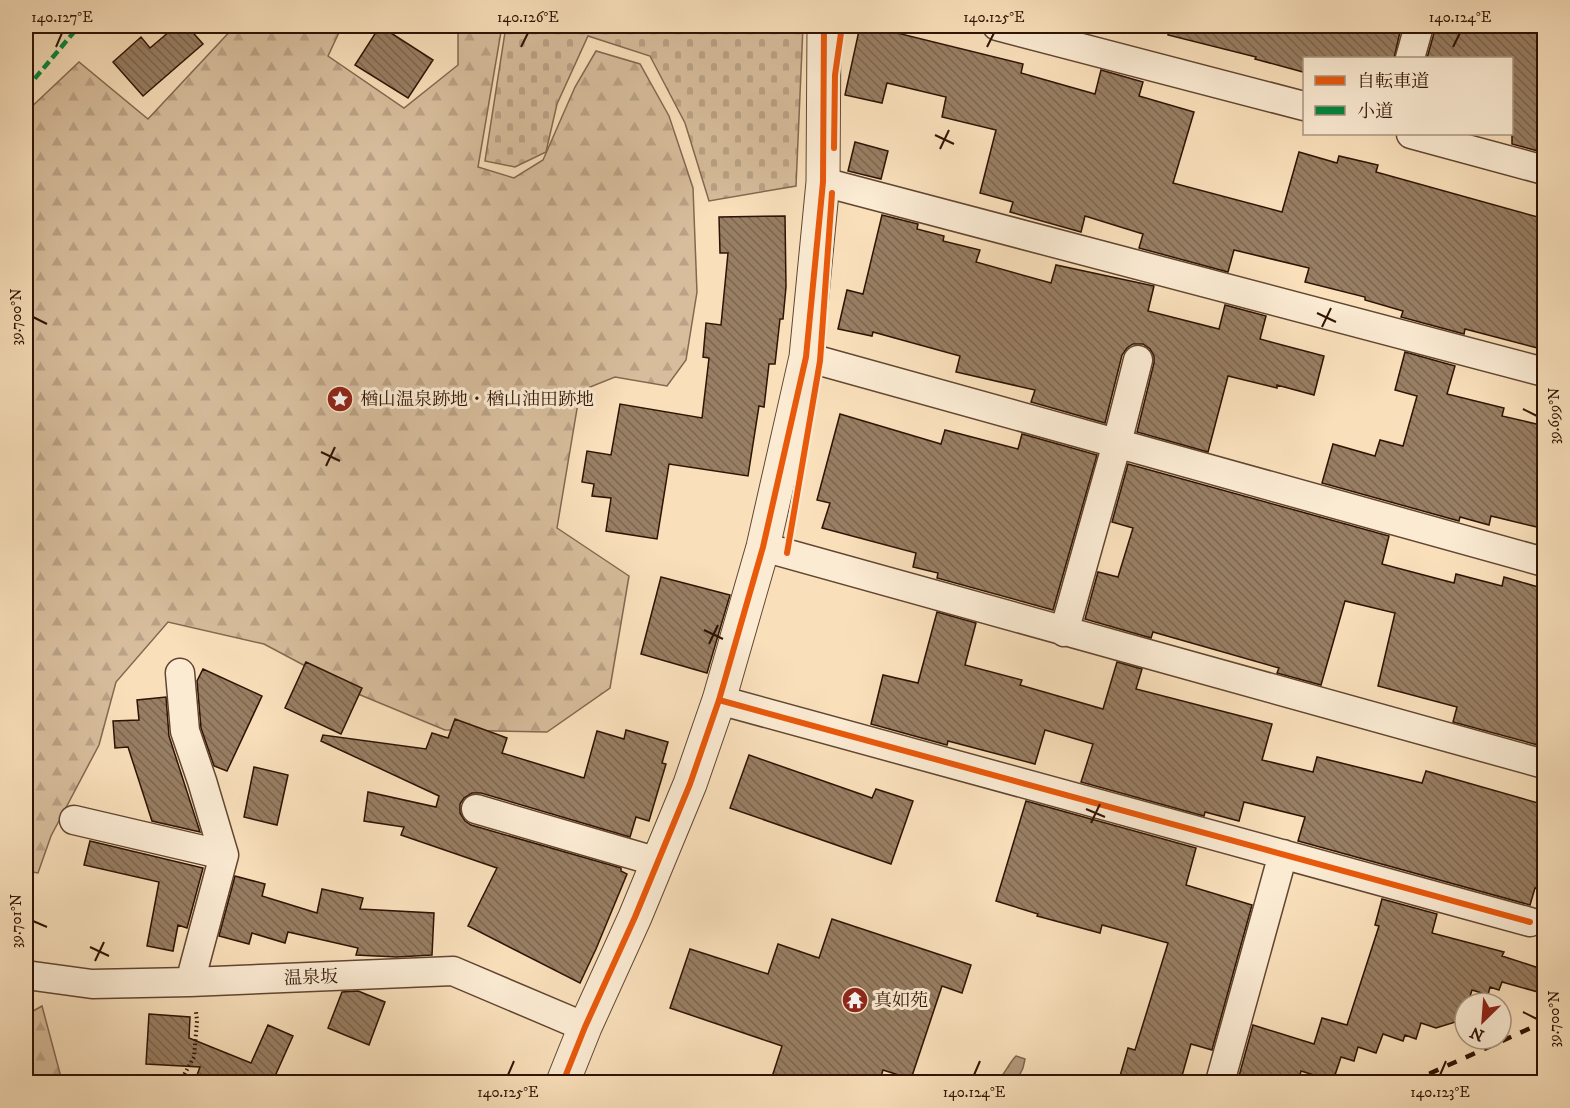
<svg xmlns="http://www.w3.org/2000/svg" width="1570" height="1108" viewBox="0 0 1570 1108" font-family="'IM FELL DW Pica','Noto Serif JP',serif">
<defs>
<pattern id="forest-firs" width="22" height="20" patternUnits="userSpaceOnUse" patternTransform="scale(1.5)"><rect width="22" height="20" fill="#d7bd9c"/><path d="M5 1l3.5 6h-7zM16 11l3.5 6h-7z" fill="#b9a285"/></pattern>
<pattern id="cemetery-stones" width="16" height="16" patternUnits="userSpaceOnUse" patternTransform="scale(1.5)"><rect width="16" height="16" fill="#d7bd9c"/><path d="M2 7V4a2 2 0 0 1 4 0v3zM10 15v-3a2 2 0 0 1 4 0v3z" fill="#b9a285"/></pattern>
<pattern id="water-ripples" width="26" height="14" patternUnits="userSpaceOnUse" patternTransform="scale(1.5)"><rect width="26" height="14" fill="#b49a7c"/><path d="M2 4q2-2 4 0t4 0M15 11q2-2 4 0t4 0" fill="none" stroke="#937c63"/></pattern>
<pattern id="building-back-hatch" width="6" height="6" patternUnits="userSpaceOnUse" patternTransform="scale(1.5)"><rect width="6" height="6" fill="#987e63"/><path d="M-1 5l2 2M0 0l6 6M5-1l2 2" fill="none" stroke="#7c664f"/></pattern>
</defs>
<rect width="100%" height="100%" fill="#f9e0bb"/>
<filter id="stains"><feTurbulence type="fractalNoise" baseFrequency=".00333" numOctaves="4"/><feColorMatrix values="0 0 0 0 .2 0 0 0 0 .09 0 0 0 0 .02 0 0 0 .5 -.17"/></filter>
<radialGradient id="worn" r=".72"><stop offset=".6" stop-color="#630" stop-opacity="0"/><stop offset="1" stop-color="#630" stop-opacity=".3"/></radialGradient>
<path fill="url(#forest-firs)" stroke="#836850" stroke-width="1.5" d="M 235,26 L 342,26 L 328,56 L 404,108 L 458,65 L 458,26 L 502,26 L 478,167 L 514,178 L 543,160 L 575,87 L 596,51 L 640,64 L 669,116 L 693,188 L 697,292 L 686,360 L 667,386 L 615,377 L 580,391 L 557,528 L 629,576 L 610,688 L 547,732 L 445,730 L 358,694 L 264,644 L 168,622 L 116,682 L 99,745 L 51,836 L 38,873 L 26,871 L 26,112 L 79,62 L 148,119 Z
M 42,1006 L 62,1081 L 66,1082 L 26,1082 L 26,1015 Z"/>
<path fill="url(#cemetery-stones)" stroke="#836850" stroke-width="1.5" d="M 506,26 L 803,26 L 796,186 L 709,201 L 685,123 L 650,56 L 588,36 L 557,104 L 546,152 L 515,167 L 485,161 Z"/>
<path fill="url(#water-ripples)" stroke="#7f644c" stroke-width="1.5" d="M 1016,1056 L 1025,1059 L 1023,1068 L 1016,1082 L 996,1082 C 1005,1075 1008,1064 1016,1056 Z"/>
<path fill="url(#building-back-hatch)" stroke="#2f1303" stroke-width="1.5" d="M 176,26 L 187,26 L 203,44 L 143,96 L 113,62 L 141,37 L 150,48 Z
M 380,26 L 433,60 L 408,98 L 355,65 Z
M 860,26 L 899,26 L 897,33 L 1023,64 L 1021,73 L 1095,94 L 1101,70 L 1143,82 L 1139,96 L 1194,112 L 1173,183 L 1282,212 L 1299,152 L 1337,163 L 1339,156 L 1378,165 L 1376,172 L 1545,219 L 1545,350 L 1465,329 L 1464,334 L 1401,317 L 1403,311 L 1365,300 L 1365,297 L 1305,282 L 1309,268 L 1234,250 L 1228,272 L 1139,248 L 1143,234 L 1085,216 L 1081,232 L 1010,212 L 1013,202 L 980,193 L 996,130 L 942,117 L 946,97 L 887,83 L 882,103 L 845,95 Z
M 1169,26 L 1375,26 L 1400,32 L 1394,58 L 1305,58 L 1303,72 L 1255,59 L 1256,57 L 1168,35 Z
M 1436,26 L 1545,26 L 1545,153 L 1512,144 L 1512,58 L 1427,58 Z
M 855,142 L 888,151 L 881,179 L 848,171 Z
M 882,215 L 918,224 L 917,229 L 944,236 L 943,241 L 980,250 L 976,262 L 1051,283 L 1056,265 L 1154,286 L 1148,311 L 1219,329 L 1225,305 L 1266,316 L 1260,339 L 1324,356 L 1314,395 L 1277,385 L 1277,388 L 1228,376 L 1208,452 L 1137,432 L 1154,363 L 1154,356 L 1150,349 L 1143,344 L 1133,344 L 1127,348 L 1122,355 L 1105,423 L 1031,402 L 1035,390 L 956,372 L 960,356 L 873,332 L 872,336 L 838,329 L 847,290 L 863,294 Z
M 785,216 L 786,287 L 783,319 L 780,319 L 775,364 L 769,364 L 764,407 L 759,406 L 748,476 L 669,464 L 657,539 L 606,531 L 611,498 L 592,496 L 594,484 L 582,482 L 587,451 L 611,455 L 620,404 L 702,418 L 709,358 L 703,357 L 706,323 L 721,325 L 728,253 L 720,253 L 719,217 Z
M 1405,352 L 1455,366 L 1447,394 L 1504,408 L 1502,416 L 1545,426 L 1545,529 L 1491,516 L 1489,525 L 1460,517 L 1459,521 L 1322,483 L 1333,444 L 1375,456 L 1380,440 L 1403,446 L 1417,396 L 1395,390 Z
M 840,414 L 941,444 L 945,430 L 1018,449 L 1022,434 L 1097,455 L 1053,610 L 937,578 L 938,573 L 913,567 L 916,553 L 822,528 L 830,503 L 817,500 Z
M 1128,464 L 1389,536 L 1382,564 L 1454,583 L 1456,574 L 1502,586 L 1504,577 L 1545,589 L 1545,747 L 1453,722 L 1457,707 L 1378,686 L 1395,613 L 1345,601 L 1321,685 L 1277,673 L 1279,668 L 1153,632 L 1151,638 L 1085,619 L 1098,572 L 1118,577 L 1133,528 L 1112,522 Z
M 661,577 L 730,595 L 707,673 L 641,654 Z
M 937,612 L 976,623 L 965,665 L 1022,680 L 1020,685 L 1103,709 L 1117,662 L 1142,669 L 1136,689 L 1272,724 L 1262,760 L 1313,772 L 1317,757 L 1422,783 L 1426,771 L 1545,805 L 1545,891 L 1535,888 L 1530,905 L 1298,841 L 1305,817 L 1244,802 L 1239,821 L 1205,812 L 1204,816 L 1081,782 L 1093,744 L 1045,730 L 1035,764 L 948,741 L 947,745 L 871,724 L 883,675 L 918,683 Z
M 306,662 L 362,688 L 341,734 L 285,708 Z
M 203,669 L 262,696 L 227,771 L 214,766 L 201,728 L 197,681 Z
M 166,697 L 169,736 L 200,832 L 152,821 L 128,747 L 115,748 L 113,721 L 139,720 L 137,700 Z
M 455,719 L 507,738 L 502,753 L 584,778 L 597,731 L 624,739 L 626,730 L 668,742 L 662,763 L 666,764 L 649,821 L 636,817 L 630,837 L 481,793 L 472,793 L 464,798 L 460,804 L 460,813 L 465,821 L 471,825 L 621,868 L 621,871 L 627,874 L 596,949 L 580,983 L 468,926 L 497,868 L 401,835 L 404,827 L 364,821 L 368,792 L 436,807 L 439,796 L 321,741 L 323,735 L 426,749 L 432,733 L 448,738 Z
M 749,755 L 872,798 L 876,789 L 913,801 L 891,864 L 730,808 Z
M 254,767 L 288,775 L 277,825 L 244,817 Z
M 1026,801 L 1196,848 L 1186,885 L 1252,905 L 1212,1050 L 1191,1044 L 1180,1083 L 1118,1083 L 1128,1048 L 1135,1050 L 1168,943 L 1102,925 L 1100,933 L 1037,916 L 1038,914 L 996,901 Z
M 90,841 L 203,868 L 187,928 L 178,925 L 173,951 L 147,946 L 159,882 L 84,865 Z
M 235,876 L 265,884 L 262,896 L 317,913 L 322,889 L 363,898 L 360,909 L 434,913 L 432,955 L 397,957 L 356,955 L 358,948 L 288,932 L 285,943 L 252,933 L 249,944 L 219,936 Z
M 1382,899 L 1437,914 L 1432,933 L 1504,952 L 1502,956 L 1545,970 L 1545,994 L 1502,982 L 1499,990 L 1490,987 L 1488,995 L 1472,990 L 1468,1003 L 1465,1003 L 1462,1020 L 1436,1028 L 1421,1023 L 1416,1039 L 1405,1035 L 1403,1041 L 1383,1034 L 1376,1053 L 1358,1047 L 1354,1061 L 1341,1057 L 1333,1081 L 1301,1071 L 1298,1083 L 1259,1083 L 1239,1076 L 1253,1025 L 1314,1044 L 1322,1018 L 1347,1025 L 1379,926 L 1375,925 Z
M 832,919 L 971,965 L 962,993 L 942,986 L 911,1079 L 883,1070 L 879,1083 L 770,1083 L 782,1046 L 670,1008 L 690,949 L 768,974 L 778,944 L 819,958 Z
M 358,991 L 385,1002 L 369,1045 L 328,1028 L 342,992 Z
M 149,1014 L 190,1017 L 189,1038 L 251,1063 L 268,1025 L 293,1036 L 276,1074 L 295,1083 L 194,1083 L 200,1067 L 146,1064 Z"/>
<g fill="none" stroke-linecap="round" stroke-linejoin="round">
<defs>
<path id="minor" d="M 997,26 L 1304,106
M 1410,58 L 1419,26
M 1411,134 L 1544,170
M 823,182 L 1544,372
M 806,357 L 1544,562
M 763,547 L 1544,764
M 1064,632 L 1117,443 L 1138,360
M 180,673 L 185,731 L 202,781 L 224,855 L 190,982
M 719,700 L 1530,922
M 476,809 L 658,862
M 74,820 L 224,855
M 26,975 L 92,984 L 190,982 L 453,971 L 585,1027
M 1220,1082 L 1283,854"/>
<path id="tertiary" d="M 563,1082 L 585,1027 L 635,917 L 690,784 L 719,700 L 763,547 L 806,357 L 823,182 L 824,26"/>
</defs>
<use href="#minor" stroke="#624631" stroke-width="31"/>
<use href="#tertiary" stroke="#624631" stroke-width="35"/>
<path stroke="#2f1303" stroke-width="4" stroke-dasharray="1.5 3" stroke-linecap="butt" d="M 180,1082 L 194,1057 L 197,1021 L 196,1012"/>
<use href="#minor" stroke="#fbebd3" stroke-width="28"/>
<use href="#tertiary" stroke="#fbebd3" stroke-width="33"/>
<path stroke="#2f1303" stroke-width="4.5" stroke-dasharray="10 10" stroke-linecap="butt" d="M 1411,1082 L 1544,1022"/>
<path stroke="#00873e" stroke-width="4.5" stroke-dasharray="9 4.5" stroke-linecap="butt" d="M 26,89 L 79,26"/>
<defs>
<path id="cycleway" d="M 834,148 L 835,75 L 842,26
M 787,553 L 820,361 L 832,193
M 719,700 L 1530,922
M 563,1082 L 585,1027 L 635,917 L 690,784 L 719,700 L 763,547 L 806,357 L 823,182 L 824,26"/>
</defs>
<use href="#cycleway" stroke="#fbebd3" stroke-width="10"/>
<use href="#cycleway" stroke="#e8590c" stroke-width="6"/>
</g>
<path fill="none" stroke="#2f1303" stroke-width="2" d="M 56,47 L 62,33M 521,47 L 528,33M 987,47 L 994,33M 1453,47 L 1460,33M 935,135 L 954,144M 940,149 L 949,130M 1317,313 L 1336,322M 33,317 L 47,324M 1322,327 L 1331,308M 1523,409 L 1537,416M 321,452 L 340,461M 326,466 L 335,447M 704,630 L 723,639M 709,644 L 718,625M 1086,809 L 1105,817M 1091,823 L 1100,804M 33,921 L 47,927M 90,947 L 109,956M 95,961 L 104,942M 1523,1012 L 1537,1019M 508,1075 L 514,1061M 974,1075 L 980,1061M 1440,1075 L 1446,1061"/>
<defs>
<symbol id="sight-disc" viewBox="-11 -11 22 22"><circle r="9.5" fill="#8f2418" stroke="#fbebd3"/><path d="M0-6L1.8-2.2L6-1.7L2.9 1.2L3.7 5.4L0 3.3L-3.7 5.4L-2.9 1.2L-6-1.7L-1.8-2.2Z" fill="#fff"/></symbol>
<symbol id="temple-disc" viewBox="-11 -11 22 22"><circle r="9.5" fill="#8f2418" stroke="#fbebd3"/><path d="M0-6L5-2H3V0L6.5 2.5H4V6H1.5V3h-3V6H-4V2.5H-6.5L-3 0V-2H-5Z" fill="#fff"/></symbol>
</defs>
<g fill-rule="evenodd">
<use href="#sight-disc" x="325" y="384" width="30" height="30"/>
<use href="#temple-disc" x="840" y="985" width="30" height="30"/>
</g>
<g text-anchor="middle" stroke-width="6" stroke-linejoin="round" paint-order="stroke">
<g font-size="18" fill="#2f1303" stroke="#fbebd3" text-anchor="start">
<text x="360" y="405">楢山温泉跡地・楢山油田跡地</text>
<text x="874" y="1006">真如苑</text>
</g>
<g font-size="18" fill="#2f1303" stroke="#fbebd3">
<text transform="translate(311 977) rotate(-2)" y="6">温泉坂</text>
</g>
</g>
<rect width="1570" height="1108" fill="none" stroke="#f9e0bb" stroke-width="66"/>
<rect x="1303" y="57" width="210" height="78" fill="#fbebd3" stroke="#a99580" stroke-width="1.5"/>
<rect x="1315" y="76" width="30" height="9" fill="#e8590c" stroke="#a99580" stroke-width="1.5"/>
<text x="1357" y="87" font-size="18" fill="#2f1303">自転車道</text>
<rect x="1315" y="106" width="30" height="9" fill="#00873e" stroke="#a99580" stroke-width="1.5"/>
<text x="1357" y="117" font-size="18" fill="#2f1303">小道</text>
<g transform="translate(1483 1021) rotate(205)"><circle r="28" fill="#fbebd3" stroke="#a99580" stroke-width="1.5"/>
<path d="M0-4.5L10 22L0 15L-10 22Z" fill="#8f2418"/>
<text y="-9" font-size="16" font-weight="bold" text-anchor="middle" fill="#2f1303">N</text>
</g>
<rect x="33" y="33" width="1504" height="1042" fill="none" stroke="#2f1303" stroke-width="2"/>
<g font-size="15" text-anchor="middle" fill="#2f1303">
<text x="62" y="22">140.127°E</text>
<text x="528" y="22">140.126°E</text>
<text x="994" y="22">140.125°E</text>
<text x="1460" y="22">140.124°E</text>
<text transform="translate(16 317) rotate(-90)" y="5">39.700°N</text>
<text transform="translate(1554 416) rotate(-90)" y="5">39.699°N</text>
<text transform="translate(16 921) rotate(-90)" y="5">39.701°N</text>
<text transform="translate(1554 1019) rotate(-90)" y="5">39.700°N</text>
<text x="508" y="1097">140.125°E</text>
<text x="974" y="1097">140.124°E</text>
<text x="1440" y="1097">140.123°E</text>
</g>
<rect width="100%" height="100%" filter="url(#stains)"/>
<rect width="100%" height="100%" fill="url(#worn)"/>
</svg>
